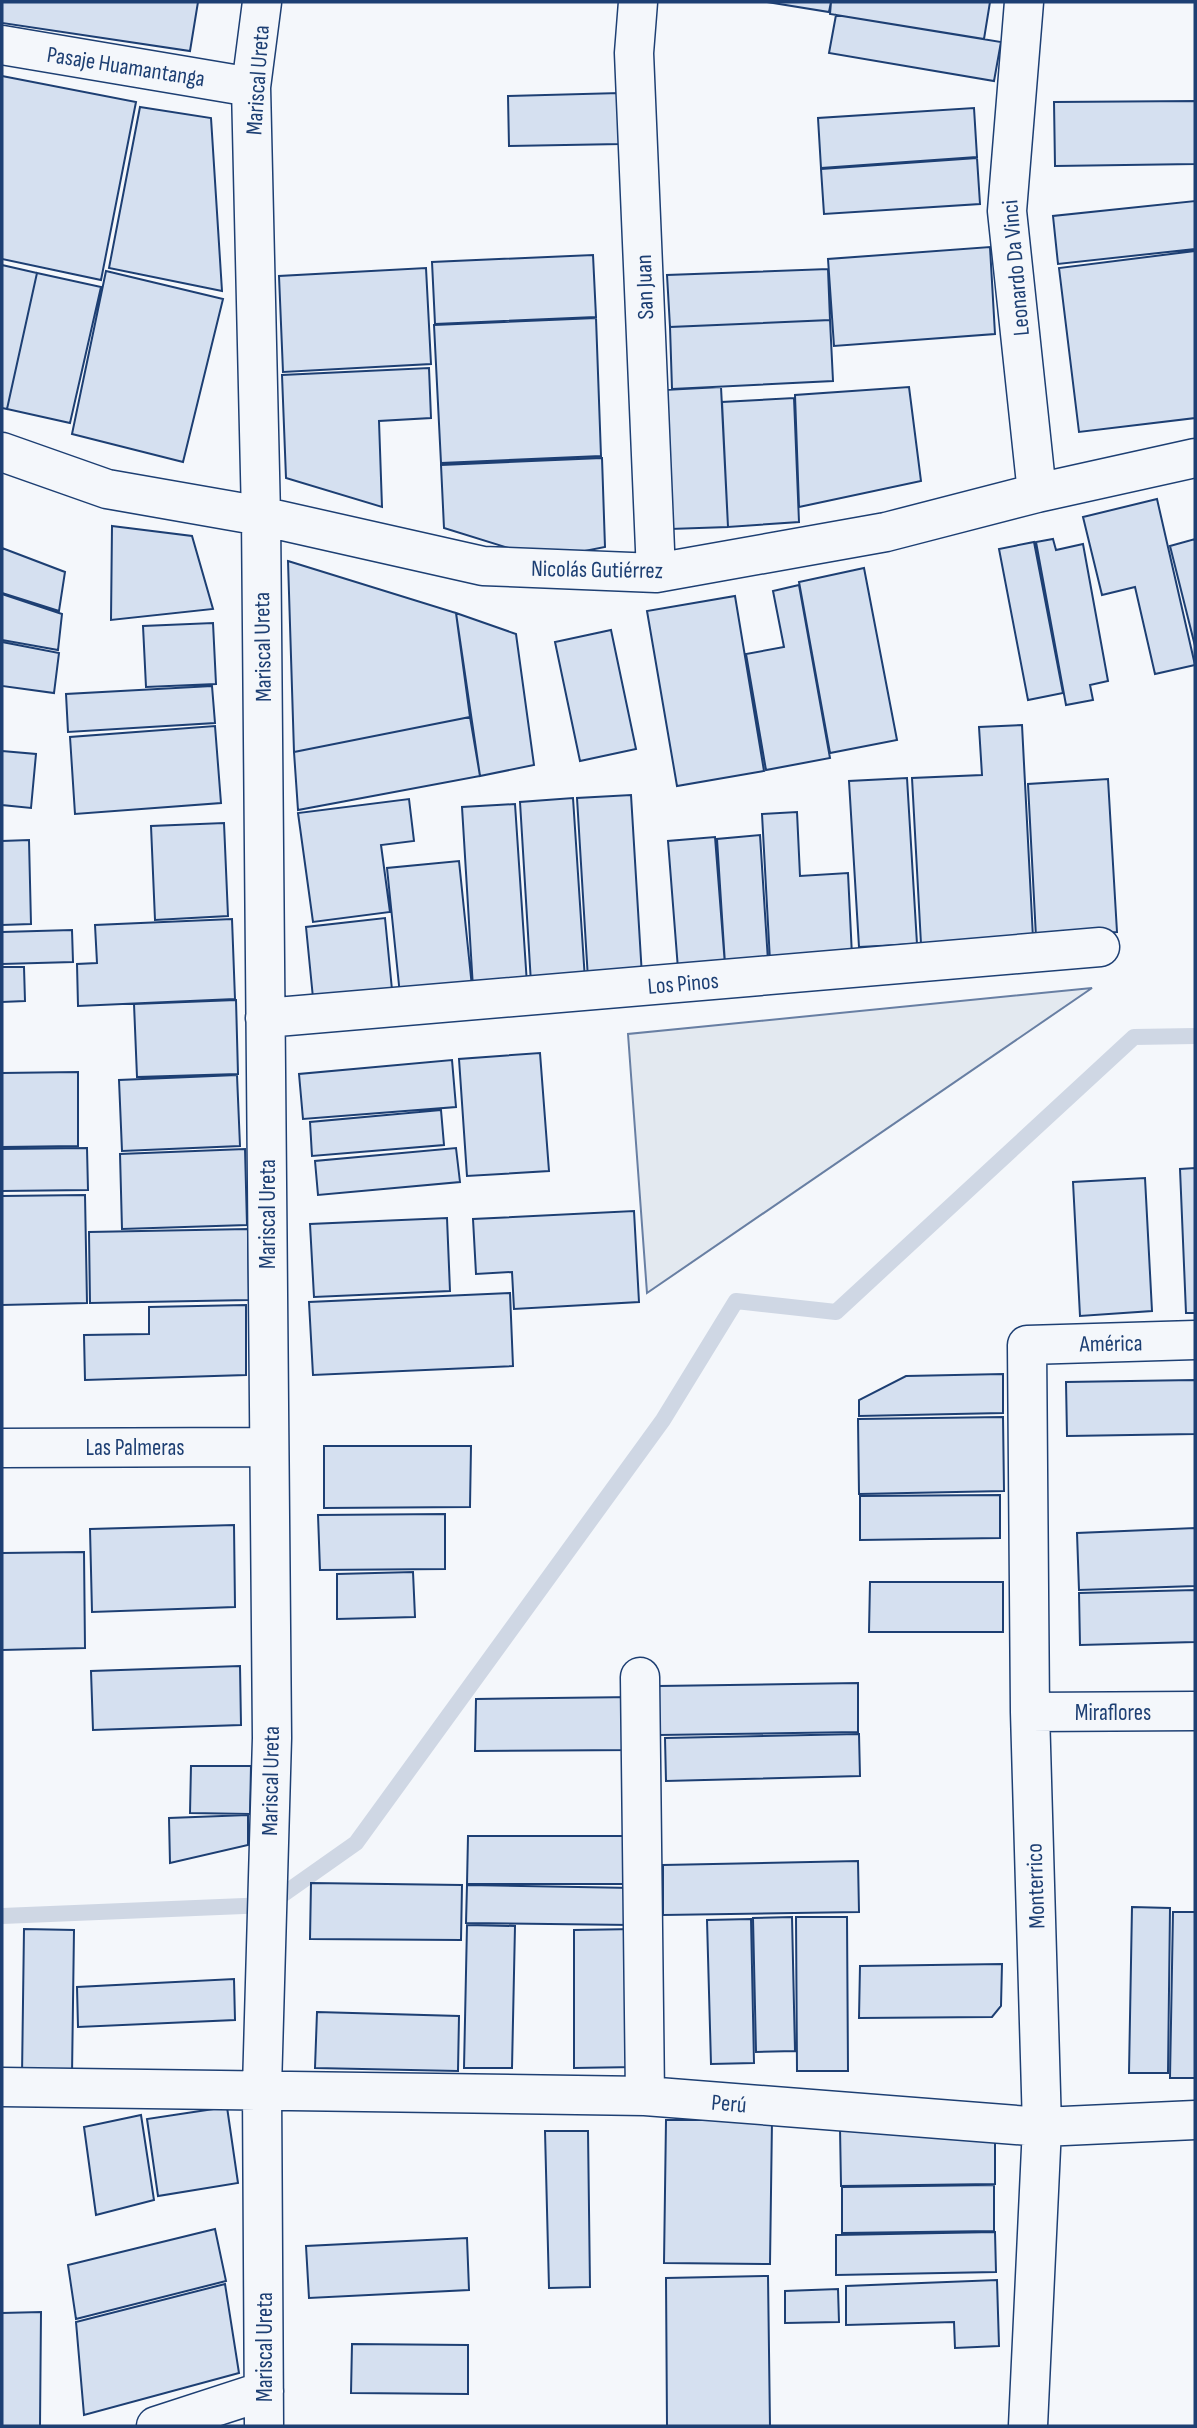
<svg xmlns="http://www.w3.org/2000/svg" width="1197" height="2428" viewBox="0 0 1197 2428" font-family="'Sofia Sans Condensed',sans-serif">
<rect width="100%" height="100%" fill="#f4f7fb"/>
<path fill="#e3e9f0" stroke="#687fa3" stroke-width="2" d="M 1092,988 L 647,1293 L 628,1034 Z"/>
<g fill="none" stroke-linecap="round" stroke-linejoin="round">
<path stroke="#cfd7e4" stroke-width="16" d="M 2,1916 L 268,1905 L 356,1843 L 663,1420 L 736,1301 L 836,1312 L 1134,1037 L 1195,1036"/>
</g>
<path fill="#d5e0f0" stroke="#1d3f73" stroke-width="2" d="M 2,2 L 198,2 L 190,51 L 2,23 Z
M 767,2 L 831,2 L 829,12 Z
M 831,2 L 990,2 L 984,39 L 830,14 Z
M 836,15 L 1001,42 L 994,81 L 829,53 Z
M 2,76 L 136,102 L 101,280 L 2,259 Z
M 620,93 L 621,144 L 509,146 L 508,96 Z
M 1195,101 L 1195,164 L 1055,166 L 1054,102 Z
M 140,107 L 211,118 L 222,291 L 109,268 Z
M 974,108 L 977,157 L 821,168 L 818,118 Z
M 977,158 L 980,204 L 824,214 L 821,169 Z
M 1195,201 L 1195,249 L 1058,264 L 1053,216 Z
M 990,247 L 995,334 L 834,346 L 828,259 Z
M 1195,251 L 1195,418 L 1079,432 L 1059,268 Z
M 593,255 L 596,317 L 435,324 L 432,262 Z
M 2,265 L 37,273 L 7,409 L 2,408 Z
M 426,268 L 431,364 L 283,372 L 279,276 Z
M 828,269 L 830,320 L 670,327 L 667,275 Z
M 106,271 L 223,299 L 183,462 L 72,434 Z
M 37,273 L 101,287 L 70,423 L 7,409 Z
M 596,318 L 601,456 L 441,463 L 434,325 Z
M 830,320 L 833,381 L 672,389 L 670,327 Z
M 429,368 L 431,418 L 379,421 L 382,507 L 286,478 L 282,375 Z
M 721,387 L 728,527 L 670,529 L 664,390 Z
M 909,387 L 921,481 L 799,507 L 795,395 Z
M 794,398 L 799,522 L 728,527 L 722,402 Z
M 602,458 L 605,547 L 544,559 L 444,528 L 441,465 Z
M 1157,499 L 1195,665 L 1155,674 L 1135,587 L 1102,595 L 1083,517 Z
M 112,526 L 192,536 L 213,609 L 111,620 Z
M 1053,539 L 1056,550 L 1083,544 L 1108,681 L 1090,685 L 1093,700 L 1066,705 L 1036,542 Z
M 1195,539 L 1195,646 L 1170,546 Z
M 1034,542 L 1063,693 L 1028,700 L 999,549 Z
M 2,548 L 65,572 L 59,611 L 2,593 Z
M 288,561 L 456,613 L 470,717 L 294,752 Z
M 864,568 L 897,740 L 830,753 L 799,582 Z
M 799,585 L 830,758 L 766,770 L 746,654 L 784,647 L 773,591 Z
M 2,594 L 62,614 L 58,650 L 2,640 Z
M 735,596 L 764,771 L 677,786 L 647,611 Z
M 456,613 L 516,634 L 534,765 L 480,776 Z
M 213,623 L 216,684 L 146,687 L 143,626 Z
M 611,630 L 636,749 L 580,761 L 555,642 Z
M 2,642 L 59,653 L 54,693 L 2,686 Z
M 212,686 L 215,723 L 68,732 L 66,694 Z
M 470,717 L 480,776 L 298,810 L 294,752 Z
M 1022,725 L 1033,938 L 921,944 L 912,778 L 982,775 L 979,727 Z
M 215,726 L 221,803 L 75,814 L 70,737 Z
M 2,751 L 36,754 L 31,808 L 2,805 Z
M 907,778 L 917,944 L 859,947 L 849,781 Z
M 1108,779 L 1117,932 L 1036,937 L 1028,784 Z
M 631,795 L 642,976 L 588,979 L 577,798 Z
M 573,798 L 585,980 L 531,983 L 520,802 Z
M 409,799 L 414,841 L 381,845 L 390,912 L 313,922 L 298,813 Z
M 515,804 L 527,984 L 473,988 L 462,807 Z
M 797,812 L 800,876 L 848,873 L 852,956 L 770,961 L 762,814 Z
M 224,823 L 228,916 L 155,920 L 151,826 Z
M 760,835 L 768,961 L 725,964 L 717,839 Z
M 715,837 L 725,965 L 678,969 L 668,841 Z
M 29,840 L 31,924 L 2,925 L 2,841 Z
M 459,861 L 472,987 L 400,995 L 387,868 Z
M 385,918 L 393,1000 L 314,1008 L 306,927 Z
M 232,919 L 235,999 L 78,1006 L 77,964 L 97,963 L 95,925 Z
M 72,930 L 73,962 L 2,964 L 2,932 Z
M 2,967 L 24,967 L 25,1001 L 2,1002 Z
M 236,1000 L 238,1074 L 137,1077 L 134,1004 Z
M 540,1053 L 549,1171 L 467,1176 L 459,1059 Z
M 452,1060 L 456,1107 L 303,1119 L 299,1074 Z
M 78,1072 L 78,1146 L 2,1147 L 2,1073 Z
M 237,1075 L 240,1146 L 122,1151 L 119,1080 Z
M 441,1110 L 444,1145 L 312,1156 L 310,1122 Z
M 87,1148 L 88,1190 L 2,1191 L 2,1149 Z
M 456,1148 L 460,1182 L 318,1195 L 315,1161 Z
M 245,1149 L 247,1225 L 122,1229 L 120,1154 Z
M 1195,1168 L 1195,1313 L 1186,1313 L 1180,1169 Z
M 1145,1178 L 1152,1311 L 1080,1316 L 1073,1182 Z
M 85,1195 L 87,1303 L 2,1305 L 2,1196 Z
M 634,1211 L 639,1302 L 514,1309 L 512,1272 L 476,1274 L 473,1219 Z
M 447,1218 L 450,1291 L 314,1297 L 310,1224 Z
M 248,1229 L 249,1300 L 90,1303 L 89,1232 Z
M 510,1293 L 513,1366 L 313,1375 L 309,1302 Z
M 246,1305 L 246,1375 L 85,1380 L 84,1335 L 149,1334 L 149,1307 Z
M 1003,1374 L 1003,1413 L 859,1416 L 859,1400 L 906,1376 Z
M 1195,1380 L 1195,1434 L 1067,1436 L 1066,1382 Z
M 1003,1417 L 1004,1491 L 859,1494 L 858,1419 Z
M 324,1446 L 471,1446 L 470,1507 L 324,1508 Z
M 1000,1495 L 1000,1538 L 860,1540 L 860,1496 Z
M 445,1514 L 445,1569 L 320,1570 L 318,1515 Z
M 234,1525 L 235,1607 L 92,1612 L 90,1529 Z
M 1195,1528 L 1195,1586 L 1079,1590 L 1077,1533 Z
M 84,1552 L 85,1648 L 2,1650 L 2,1553 Z
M 413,1572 L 415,1617 L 337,1619 L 337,1574 Z
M 870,1582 L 1003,1582 L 1003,1632 L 869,1632 Z
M 1195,1590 L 1195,1642 L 1080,1645 L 1079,1593 Z
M 240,1666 L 241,1725 L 93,1730 L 91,1671 Z
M 858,1683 L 858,1732 L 659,1735 L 659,1686 Z
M 635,1697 L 636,1750 L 475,1751 L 476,1699 Z
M 859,1734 L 860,1776 L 666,1781 L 665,1738 Z
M 191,1766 L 251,1766 L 250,1814 L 190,1813 Z
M 248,1815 L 248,1845 L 170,1863 L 169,1818 Z
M 468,1836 L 632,1836 L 632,1884 L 467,1884 Z
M 858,1861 L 859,1912 L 663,1915 L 663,1865 Z
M 311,1883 L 462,1885 L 461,1940 L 310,1939 Z
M 467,1885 L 633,1888 L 632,1925 L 466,1923 Z
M 1132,1907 L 1170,1908 L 1168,2073 L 1129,2073 Z
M 1173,1912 L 1195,1912 L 1195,2078 L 1170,2078 Z
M 792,1917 L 795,2051 L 756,2052 L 753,1918 Z
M 796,1917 L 847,1917 L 848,2071 L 797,2071 Z
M 751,1919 L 754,2063 L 711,2064 L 707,1920 Z
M 467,1925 L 515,1926 L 512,2068 L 464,2068 Z
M 24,1929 L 74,1930 L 72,2075 L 22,2076 Z
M 636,1929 L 636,2067 L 574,2068 L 574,1930 Z
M 1002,1964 L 1001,2006 L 992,2017 L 859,2018 L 860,1966 Z
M 234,1979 L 235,2020 L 78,2027 L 77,1987 Z
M 317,2012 L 459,2016 L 458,2071 L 315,2068 Z
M 227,2107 L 238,2183 L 158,2196 L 147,2119 Z
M 141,2115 L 154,2200 L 96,2215 L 84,2127 Z
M 666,2120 L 772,2120 L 770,2264 L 664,2263 Z
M 995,2126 L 995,2184 L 841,2186 L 840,2128 Z
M 545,2131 L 588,2131 L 590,2287 L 549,2288 Z
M 994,2185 L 994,2231 L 842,2233 L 842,2187 Z
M 215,2229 L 226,2281 L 76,2319 L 68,2265 Z
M 995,2232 L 996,2272 L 836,2275 L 836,2235 Z
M 467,2238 L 469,2290 L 309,2298 L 306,2246 Z
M 768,2276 L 770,2426 L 667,2426 L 666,2278 Z
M 997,2280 L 999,2346 L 955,2348 L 954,2322 L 846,2325 L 846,2286 Z
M 225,2284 L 239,2373 L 84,2415 L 76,2322 Z
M 838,2289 L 839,2322 L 785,2323 L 785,2291 Z
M 41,2312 L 40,2426 L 2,2426 L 2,2313 Z
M 352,2344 L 468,2345 L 468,2394 L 351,2393 Z"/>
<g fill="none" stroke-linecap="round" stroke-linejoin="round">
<defs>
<path id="minor" d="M 262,2 L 251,87 L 261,516 L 272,1738 L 262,2088 L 264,2426
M 638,2 L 634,53 L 656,573
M 1024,2 L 1007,211 L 1037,493
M 2,45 L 251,87
M 2,452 L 107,489 L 261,516 L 483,566 L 656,573 L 886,532 L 1037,493 L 1195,458
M 265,1018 L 1100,947
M 2,1448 L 269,1447
M 640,1677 L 645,2096
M 1030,1712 L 1195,1711
M 2,2087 L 645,2096 L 1042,2127 L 1195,2120
M 156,2426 L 264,2391
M 1028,2426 L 1042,2127 L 1030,1712 L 1027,1345 L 1195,1340"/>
</defs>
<use href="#minor" stroke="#1d3f73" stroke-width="41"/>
<use href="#minor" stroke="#f4f7fb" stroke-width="38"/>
</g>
<g text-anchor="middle" stroke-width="5" stroke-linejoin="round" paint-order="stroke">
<g font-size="23" fill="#1d3f73" stroke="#f4f7fb">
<text transform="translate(126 66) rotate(9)" y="8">Pasaje Huamantanga</text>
<text transform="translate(257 80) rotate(-86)" y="8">Mariscal Ureta</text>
<text transform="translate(1015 268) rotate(-95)" y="8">Leonardo Da Vinci</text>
<text transform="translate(644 287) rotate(-92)" y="8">San Juan</text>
<text transform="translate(597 569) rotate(1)" y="8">Nicolás Gutiérrez</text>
<text transform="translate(262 647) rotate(-91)" y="8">Mariscal Ureta</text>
<text transform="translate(683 983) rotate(-5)" y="8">Los Pinos</text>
<text transform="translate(267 1214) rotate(-90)" y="8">Mariscal Ureta</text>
<text transform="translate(1111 1343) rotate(-1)" y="8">América</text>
<text x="135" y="1455">Las Palmeras</text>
<text x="1113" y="1720">Miraflores</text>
<text transform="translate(270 1781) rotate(-89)" y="8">Mariscal Ureta</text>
<text transform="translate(1035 1886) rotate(-92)" y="8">Monterrico</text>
<text transform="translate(729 2103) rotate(5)" y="8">Perú</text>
<text transform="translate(264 2347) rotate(-90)" y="8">Mariscal Ureta</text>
</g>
</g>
<rect width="1197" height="2428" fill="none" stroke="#1d3f73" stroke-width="7"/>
</svg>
